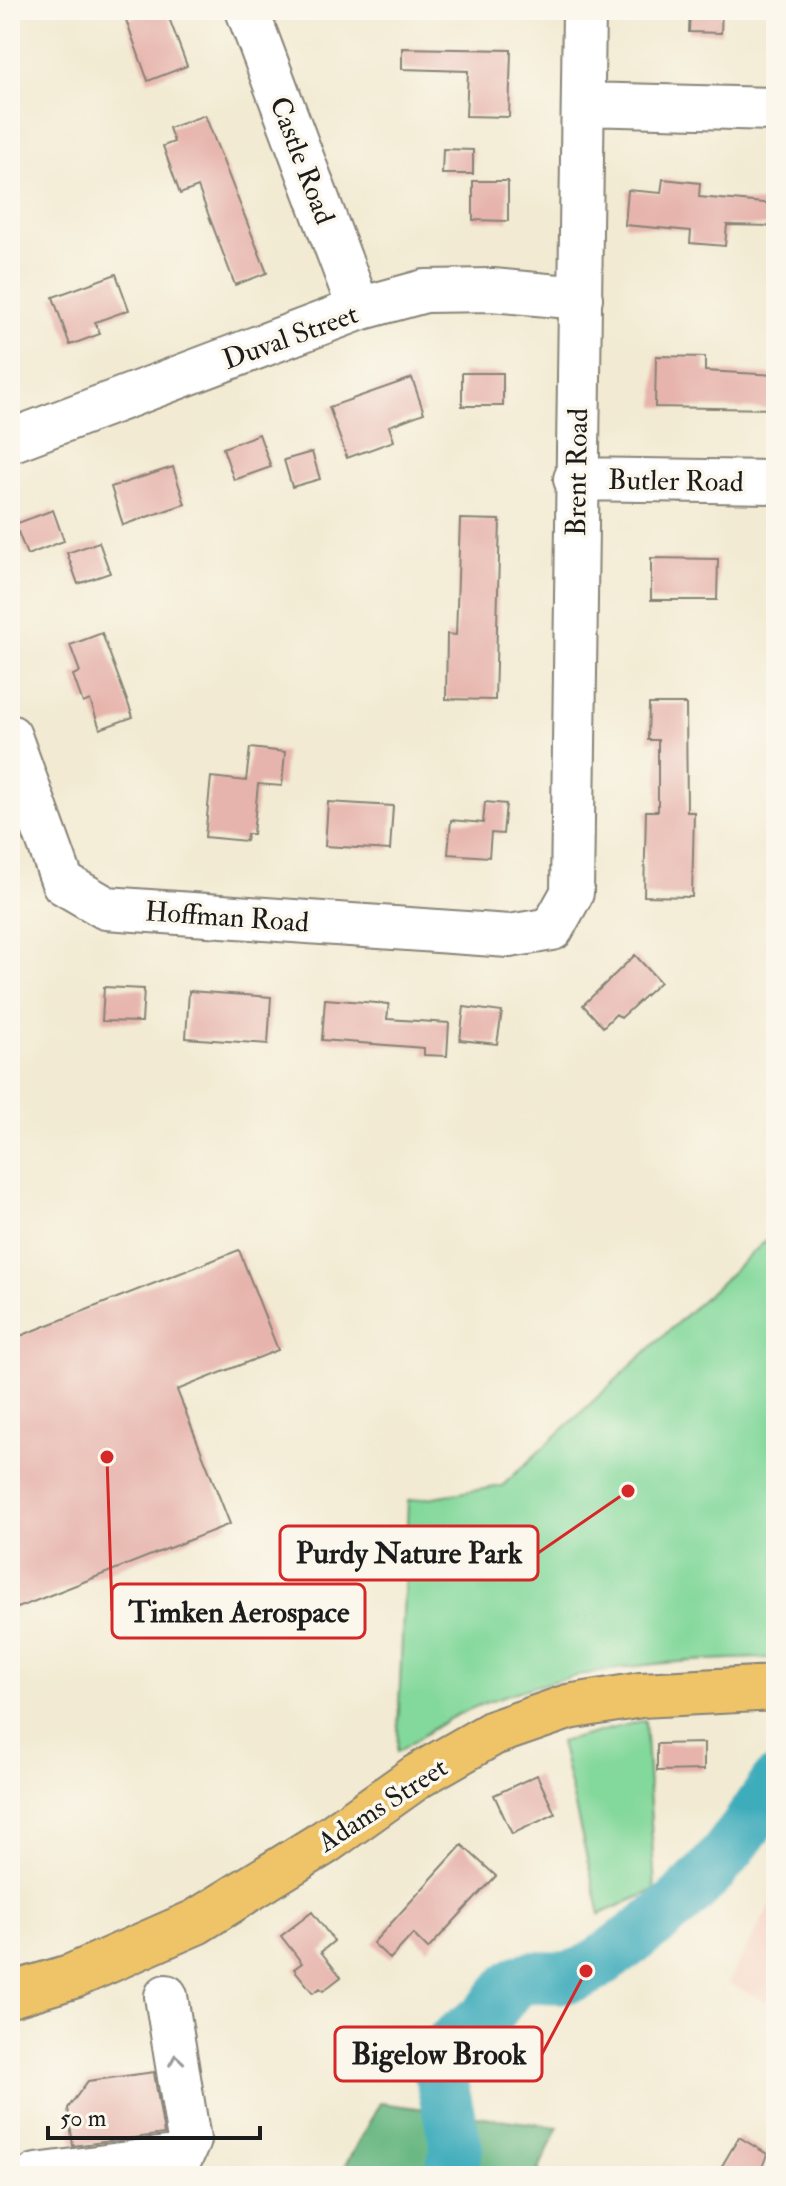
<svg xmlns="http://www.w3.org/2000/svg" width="786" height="2186" viewBox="0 0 786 2186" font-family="'IM FELL Double Pica',serif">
<rect width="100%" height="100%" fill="#fbf7ec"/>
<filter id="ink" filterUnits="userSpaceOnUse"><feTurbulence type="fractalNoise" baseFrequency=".0125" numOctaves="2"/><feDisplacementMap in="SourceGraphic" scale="16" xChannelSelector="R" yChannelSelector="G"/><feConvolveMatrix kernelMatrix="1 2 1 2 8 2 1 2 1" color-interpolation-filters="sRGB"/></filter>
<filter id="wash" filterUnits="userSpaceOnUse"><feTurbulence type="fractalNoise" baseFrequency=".006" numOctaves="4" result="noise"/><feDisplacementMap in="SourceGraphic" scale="32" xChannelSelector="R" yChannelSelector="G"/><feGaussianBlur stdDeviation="1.8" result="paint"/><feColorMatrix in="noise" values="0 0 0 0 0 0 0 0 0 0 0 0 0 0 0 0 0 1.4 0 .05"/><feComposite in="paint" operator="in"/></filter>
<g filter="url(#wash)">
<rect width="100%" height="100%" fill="#f2ead2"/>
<path fill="#f6d2c3" d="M 776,1894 L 776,2006 L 728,1983 Z"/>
<path fill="#83d89b" stroke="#507a5c" stroke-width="2" d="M 776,1231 L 776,1658 C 669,1659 559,1668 459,1714 C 438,1723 418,1740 397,1752 L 408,1501 L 502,1486 Z
M 645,1720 L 655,1890 L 600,1914 L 560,1742 Z"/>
<path fill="#6ab883" stroke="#436a50" stroke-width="2" d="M 380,2103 L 558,2127 L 536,2176 L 339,2176 Z"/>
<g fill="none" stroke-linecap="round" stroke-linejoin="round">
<path stroke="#3dacbb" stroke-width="52" d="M 449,2176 L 457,2149 L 438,2066 C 441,2041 471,2031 488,2014 C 499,2003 505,1988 521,1980 C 537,1972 560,1984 586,1971 C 602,1962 617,1949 632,1939 C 703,1889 729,1854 776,1783"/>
</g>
<g id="blocks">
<path fill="#e6b4ac" d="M 152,10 L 166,10 L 187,66 L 148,81 L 126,20 Z
M 690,10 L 722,10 L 721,33 L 689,32 Z
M 402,48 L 511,50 L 509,117 L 466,116 L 468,71 L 402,69 Z
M 205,115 L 267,273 L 235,285 L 198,187 L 180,194 L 163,146 L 174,142 L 169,128 Z
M 443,149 L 473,150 L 473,174 L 442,174 Z
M 663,179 L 700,183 L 699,197 L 776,204 L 776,226 L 727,225 L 725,246 L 690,243 L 691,231 L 625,225 L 628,190 L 661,193 Z
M 473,181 L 508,181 L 508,221 L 473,220 Z
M 116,274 L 129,310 L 95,322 L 100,334 L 70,345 L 53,297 Z
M 656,356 L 705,357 L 705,371 L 776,375 L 776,409 L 655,407 Z
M 462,373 L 503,373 L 503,406 L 462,406 Z
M 412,378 L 424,413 L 389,426 L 394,441 L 347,458 L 329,407 Z
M 259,434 L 271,467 L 234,480 L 223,448 Z
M 312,452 L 320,479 L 292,487 L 284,460 Z
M 173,467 L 185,504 L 123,525 L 111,487 Z
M 53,510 L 64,541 L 27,555 L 15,524 Z
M 460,519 L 500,520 L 495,700 L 446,699 L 447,634 L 456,635 Z
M 99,542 L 110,573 L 78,584 L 67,553 Z
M 651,558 L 718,559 L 717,600 L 651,600 Z
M 102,633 L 133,717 L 100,729 L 90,700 L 83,703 L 73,675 L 80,672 L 70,645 Z
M 649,704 L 686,704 L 687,812 L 694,812 L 692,897 L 644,896 L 646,811 L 658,811 L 658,740 L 648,740 Z
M 250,748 L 285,752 L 282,786 L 258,784 L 253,834 L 247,834 L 246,841 L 205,837 L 211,777 L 246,781 Z
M 328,802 L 393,806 L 390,850 L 325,846 Z
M 485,802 L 506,804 L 503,834 L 491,833 L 489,857 L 448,854 L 451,820 L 483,823 Z
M 635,955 L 660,982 L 621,1018 L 616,1014 L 603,1027 L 583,1005 Z
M 104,987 L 144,989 L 142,1022 L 102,1021 Z
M 189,991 L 271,997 L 268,1044 L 186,1038 Z
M 325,999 L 389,1004 L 387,1019 L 449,1023 L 447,1056 L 424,1055 L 424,1048 L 322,1040 Z
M 464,1007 L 502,1012 L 497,1044 L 460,1040 Z
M 239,1250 L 278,1350 L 177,1390 L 230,1524 L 10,1611 L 10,1340 Z
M 704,1743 L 704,1770 L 657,1771 L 657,1744 Z
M 537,1775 L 555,1814 L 512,1834 L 494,1795 Z
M 462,1845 L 496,1876 L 428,1949 L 413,1934 L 390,1959 L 373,1943 Z
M 312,1912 L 334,1941 L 321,1952 L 341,1977 L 323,1991 L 320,1988 L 313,1993 L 294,1969 L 302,1963 L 281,1936 Z
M 154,2072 L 164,2134 L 73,2146 L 68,2108 L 88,2081 Z
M 739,2137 L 767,2154 L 759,2176 L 716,2176 Z"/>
</g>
</g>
<g filter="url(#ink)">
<use href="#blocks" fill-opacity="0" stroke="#878377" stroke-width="2"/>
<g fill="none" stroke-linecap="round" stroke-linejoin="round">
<defs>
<path id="minor" d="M 247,10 L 359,309
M 584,104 L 776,109
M 10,441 L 359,309 L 425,291 L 492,290 L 581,298
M 575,479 L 776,482
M 10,736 L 63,883 L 106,908 L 509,936 L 552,929 L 572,893 L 584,10
M 36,2175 L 182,2156 L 189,2140 L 166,1996"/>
<path id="major" d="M 10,1995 L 73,1976 L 196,1922 L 325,1842 L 418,1776 L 493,1733 L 568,1707 L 641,1695 L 776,1688"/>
</defs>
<use href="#minor" stroke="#878377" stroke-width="46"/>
<use href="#major" stroke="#878377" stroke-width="48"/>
<use href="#minor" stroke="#fff" stroke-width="42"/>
<use href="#major" stroke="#efc469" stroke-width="44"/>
</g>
<defs><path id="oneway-chevron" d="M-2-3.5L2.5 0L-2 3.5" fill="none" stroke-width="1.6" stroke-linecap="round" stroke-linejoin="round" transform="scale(2)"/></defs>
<use stroke="#999" href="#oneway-chevron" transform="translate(176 2060) rotate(-99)"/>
</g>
<g text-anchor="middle" stroke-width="7" stroke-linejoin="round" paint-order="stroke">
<g font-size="28" fill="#1c1c1c" stroke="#fbf7ec">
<text transform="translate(303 160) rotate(69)" y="10">Castle Road</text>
<text transform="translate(290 336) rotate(-20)" y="10">Duval Street</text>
<text transform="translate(576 472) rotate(-89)" y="10">Brent Road</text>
<text transform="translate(676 480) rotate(1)" y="10">Butler Road</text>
<text transform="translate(227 916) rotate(4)" y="10">Hoffman Road</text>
<text transform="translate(382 1804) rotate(-33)" y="10">Adams Street</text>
</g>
</g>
<path fill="none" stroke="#d62828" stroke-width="3" d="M628 1491L538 1553M107 1457L112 1611M586 1971L542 2054"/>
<g fill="#d62828" stroke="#fbf7ec" stroke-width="3">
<circle cx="628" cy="1491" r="8"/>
<circle cx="107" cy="1457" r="8"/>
<circle cx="586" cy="1971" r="8"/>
</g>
<g fill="#fbf7ec" stroke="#d62828" stroke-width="3">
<rect x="280" y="1526" width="258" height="54" rx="8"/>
<rect x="112" y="1584" width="253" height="54" rx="8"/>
<rect x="335" y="2027" width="207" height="54" rx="8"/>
</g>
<g font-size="30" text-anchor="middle" font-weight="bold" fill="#1c1c1c">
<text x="409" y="1563">Purdy Nature Park</text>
<text x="239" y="1622">Timken Aerospace</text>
<text x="439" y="2064">Bigelow Brook</text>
</g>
<rect width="786" height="2186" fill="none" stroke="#fbf7ec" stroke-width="40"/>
<path d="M48 2126v12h212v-12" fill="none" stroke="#1c1c1c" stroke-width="4"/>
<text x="60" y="2126" font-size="24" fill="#1c1c1c" stroke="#fbf7ec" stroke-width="6" paint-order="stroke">50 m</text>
</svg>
